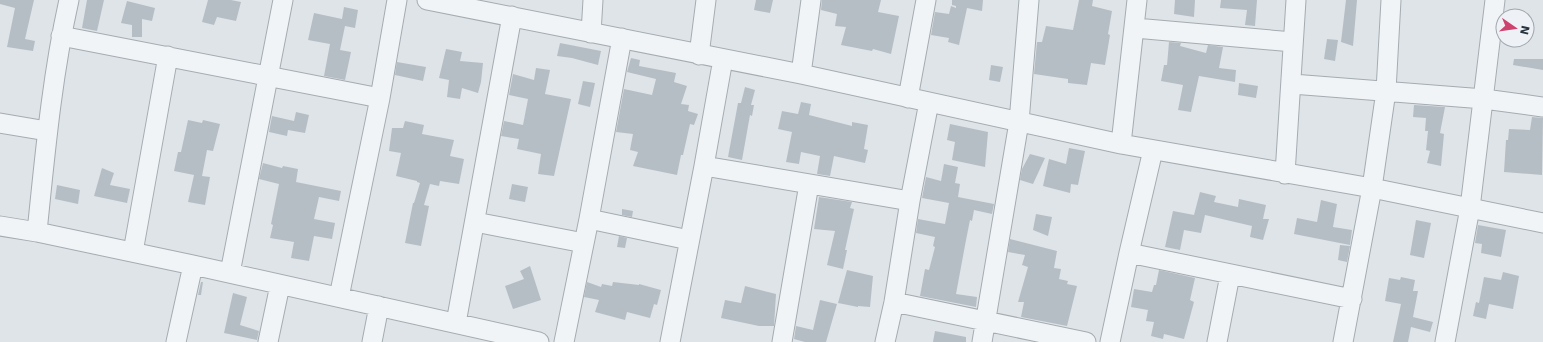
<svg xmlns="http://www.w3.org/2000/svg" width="1543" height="342" viewBox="0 0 1543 342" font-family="'DejaVu Sans',sans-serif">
<rect width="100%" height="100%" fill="#dfe4e8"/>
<path fill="#b6bec5" d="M 0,0 L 34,0 L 25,39 L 35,41 L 33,51 L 7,47 L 15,8 L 0,4 Z
M 87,0 L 104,0 L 97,31 L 82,28 Z
M 208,0 L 231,0 L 241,2 L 236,21 L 217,17 L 214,25 L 202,22 Z
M 756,0 L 773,0 L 770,13 L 754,10 Z
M 822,0 L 881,0 L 878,12 L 899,16 L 891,54 L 873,49 L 872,51 L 841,45 L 846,27 L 835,26 L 837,14 L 821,10 Z
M 952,0 L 983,0 L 982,11 L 967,8 L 959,45 L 948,42 L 949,38 L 931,35 L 935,12 L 949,14 L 951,6 L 956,8 L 956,6 L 952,5 Z
M 1079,0 L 1093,0 L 1092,6 L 1112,11 L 1108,34 L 1110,35 L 1105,65 L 1091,63 L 1087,85 L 1068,83 L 1068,79 L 1034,74 L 1037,42 L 1042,42 L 1046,26 L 1073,30 Z
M 1175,0 L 1195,0 L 1194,17 L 1174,14 Z
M 1221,0 L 1257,0 L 1255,26 L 1245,25 L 1247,10 L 1220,8 Z
M 1346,0 L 1357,0 L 1353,46 L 1341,42 Z
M 127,1 L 155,8 L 152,21 L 142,19 L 142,37 L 132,37 L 132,25 L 121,23 Z
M 344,7 L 358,10 L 355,28 L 345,26 L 340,50 L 351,52 L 345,80 L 324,76 L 330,44 L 308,40 L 314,13 L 342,19 Z
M 1327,39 L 1338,40 L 1335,61 L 1324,59 Z
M 1169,42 L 1181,43 L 1180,46 L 1206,53 L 1208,45 L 1223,47 L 1219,68 L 1236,70 L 1235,82 L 1199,76 L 1191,112 L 1178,110 L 1183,85 L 1161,81 L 1164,65 L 1167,65 Z
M 560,43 L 601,51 L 598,65 L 572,58 L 557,56 Z
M 446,49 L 462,52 L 460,61 L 483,63 L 481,82 L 478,93 L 462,88 L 460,99 L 447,97 L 449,80 L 439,78 Z
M 631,58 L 640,60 L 639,66 L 676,73 L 674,82 L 687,86 L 681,104 L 689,105 L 688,111 L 698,114 L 694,125 L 690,124 L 683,155 L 681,155 L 677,175 L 633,166 L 638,152 L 630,150 L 633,134 L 616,132 L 624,89 L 652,95 L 656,79 L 627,72 Z
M 1514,59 L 1543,59 L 1543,70 L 1513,65 Z
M 397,62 L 426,67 L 423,81 L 395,75 Z
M 991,65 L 1003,67 L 1000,82 L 989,80 Z
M 536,68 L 550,70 L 545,94 L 571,99 L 554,176 L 538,174 L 541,154 L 517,149 L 519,139 L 501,136 L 504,121 L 523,125 L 528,99 L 509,95 L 513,74 L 534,80 Z
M 583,81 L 595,83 L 590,107 L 578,104 Z
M 1239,83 L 1258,86 L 1256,98 L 1238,95 Z
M 745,87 L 755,90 L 751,105 L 754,105 L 752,116 L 750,115 L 742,160 L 728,157 L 738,103 L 741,103 Z
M 801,102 L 811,104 L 809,115 L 852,126 L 852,122 L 868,125 L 864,149 L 868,150 L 865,163 L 834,156 L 830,176 L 817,174 L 820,156 L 801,152 L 799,164 L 786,162 L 792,132 L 778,129 L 782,111 L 798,114 Z
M 1414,105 L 1445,107 L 1440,133 L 1444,134 L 1441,166 L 1427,163 L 1430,151 L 1426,150 L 1428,131 L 1425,131 L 1426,118 L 1413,117 Z
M 296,112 L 309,115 L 305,133 L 288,130 L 287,136 L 269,132 L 272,116 L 294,121 Z
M 1532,117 L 1543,118 L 1542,175 L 1504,172 L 1506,140 L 1508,140 L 1509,129 L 1530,130 Z
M 188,120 L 202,123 L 203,120 L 220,124 L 213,151 L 207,150 L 202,176 L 210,177 L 205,205 L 188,202 L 194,175 L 174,171 L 178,152 L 181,152 Z
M 405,121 L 424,125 L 422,134 L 454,140 L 450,156 L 464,159 L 459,184 L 440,181 L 439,186 L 430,184 L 424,205 L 429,206 L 421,246 L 405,243 L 413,203 L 414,203 L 420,183 L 417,182 L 417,181 L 396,176 L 401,153 L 389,151 L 392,128 L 403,128 Z
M 950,124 L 988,132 L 985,167 L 952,160 L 955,142 L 947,140 Z
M 1069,148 L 1085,151 L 1078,185 L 1071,184 L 1070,193 L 1043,186 L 1049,159 L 1066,164 Z
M 1030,154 L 1045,158 L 1033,184 L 1020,180 L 1022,169 Z
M 263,163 L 282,168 L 283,166 L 298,169 L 296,182 L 341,191 L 339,201 L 319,197 L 314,219 L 335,223 L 332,239 L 314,236 L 309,261 L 291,258 L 294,242 L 270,238 L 273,225 L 271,224 L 279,184 L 259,179 Z
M 944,164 L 958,167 L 955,183 L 960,184 L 958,197 L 994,204 L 992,214 L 974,210 L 972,221 L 970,220 L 966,240 L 956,294 L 977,297 L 976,307 L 920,296 L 925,269 L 929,270 L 935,247 L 933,246 L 935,237 L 916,233 L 918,219 L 945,224 L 949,203 L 922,198 L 926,177 L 941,181 Z
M 102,168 L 114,173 L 110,185 L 130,189 L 127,203 L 94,196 Z
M 512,184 L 528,187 L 525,202 L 509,199 Z
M 57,185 L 80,190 L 78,204 L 55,199 Z
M 1200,192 L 1216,196 L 1214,202 L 1238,207 L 1239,199 L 1266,205 L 1263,219 L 1269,219 L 1263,240 L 1250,237 L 1252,226 L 1205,215 L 1201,233 L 1184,230 L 1180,250 L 1165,247 L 1173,211 L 1194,215 Z
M 819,197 L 852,202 L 850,208 L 854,209 L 845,250 L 847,250 L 843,269 L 827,265 L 835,231 L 814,229 Z
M 1321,200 L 1337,204 L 1333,227 L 1352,230 L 1350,245 L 1294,234 L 1297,218 L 1317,222 Z
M 622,209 L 633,211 L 632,217 L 622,215 Z
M 1036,214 L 1052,217 L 1048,236 L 1033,230 Z
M 1416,220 L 1431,223 L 1424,258 L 1410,255 Z
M 1478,225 L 1506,230 L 1501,257 L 1481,253 L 1482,244 L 1475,243 Z
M 619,236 L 627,238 L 625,248 L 617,247 Z
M 1010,239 L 1057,251 L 1054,268 L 1061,269 L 1059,279 L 1068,281 L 1067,284 L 1077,286 L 1067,326 L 1021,317 L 1024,302 L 1018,302 L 1028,267 L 1022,265 L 1025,255 L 1008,252 Z
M 1340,245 L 1350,246 L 1347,262 L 1338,260 Z
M 530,266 L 541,300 L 513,309 L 505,286 L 524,279 L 520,271 Z
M 847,270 L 873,276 L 870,307 L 858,306 L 858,307 L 838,303 Z
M 1159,270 L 1195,278 L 1190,300 L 1194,302 L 1184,339 L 1164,334 L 1163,339 L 1151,336 L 1154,322 L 1146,321 L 1148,310 L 1131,307 L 1134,289 L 1152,292 L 1154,285 L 1156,285 Z
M 1503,272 L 1519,276 L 1513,309 L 1489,304 L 1486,319 L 1473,316 L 1476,302 L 1479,303 L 1484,277 L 1501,280 Z
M 1401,277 L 1415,280 L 1413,291 L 1418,291 L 1413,317 L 1433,322 L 1430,332 L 1411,327 L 1408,342 L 1393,342 L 1401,304 L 1385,301 L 1389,278 L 1400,280 Z
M 201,282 L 203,282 L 201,295 L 198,295 Z
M 587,282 L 601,287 L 602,284 L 612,286 L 613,282 L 639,285 L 639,284 L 661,290 L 657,305 L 654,304 L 650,318 L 627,312 L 625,320 L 595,312 L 599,300 L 584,297 Z
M 745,286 L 776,294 L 774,326 L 759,326 L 721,318 L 725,300 L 741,303 Z
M 233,293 L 247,297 L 240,325 L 259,331 L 257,340 L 224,333 Z
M 820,300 L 837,304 L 826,342 L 805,342 L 794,339 L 796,326 L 813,330 Z
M 935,331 L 966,337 L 966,342 L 933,342 Z"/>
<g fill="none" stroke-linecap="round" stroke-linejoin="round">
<defs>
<path id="minor" d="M 427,0 L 801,74 L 1121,144 L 1372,188 L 1543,223
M 1135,28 L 1293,42
M 591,33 L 593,0
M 61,36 L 380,98
M 699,55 L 706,0
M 801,74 L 811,0
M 1292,84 L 1484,99 L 1543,107
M 908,98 L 926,0
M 0,123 L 47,131
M 1121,144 L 1137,0
M 704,166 L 910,201
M 1285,174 L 1296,0
M 589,219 L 689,240
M 475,222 L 584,243
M 0,226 L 37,232 L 193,265 L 539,342
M 37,232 C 45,154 52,76 69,0
M 133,252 L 168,56
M 1129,253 L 1352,299
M 230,273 L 283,0
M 339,297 L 380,98 L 397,0
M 894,302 L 1086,342
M 456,323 L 512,16
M 176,342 L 193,265
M 268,342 L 280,285
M 372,342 L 379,306
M 564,342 L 589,219 L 622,38
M 670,342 L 704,166 L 723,59
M 782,342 L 809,184
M 885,342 L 894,302 L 910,201 L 929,102
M 982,342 L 1019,122 L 1029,0
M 1110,342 L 1129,253 L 1153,150
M 1217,342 L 1230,275
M 1343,342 L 1372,188 L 1386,91 L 1391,0
M 1445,342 L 1470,208 L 1495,0"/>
</defs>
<use href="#minor" stroke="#a4acb2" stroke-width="21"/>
<use href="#minor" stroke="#f1f4f6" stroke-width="19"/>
</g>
<g transform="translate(1515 28) rotate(103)"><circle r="19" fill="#eef2f6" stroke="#9fa6ad"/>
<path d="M0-3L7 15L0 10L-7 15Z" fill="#ce426f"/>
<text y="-6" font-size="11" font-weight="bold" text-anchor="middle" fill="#28343f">N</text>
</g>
</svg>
